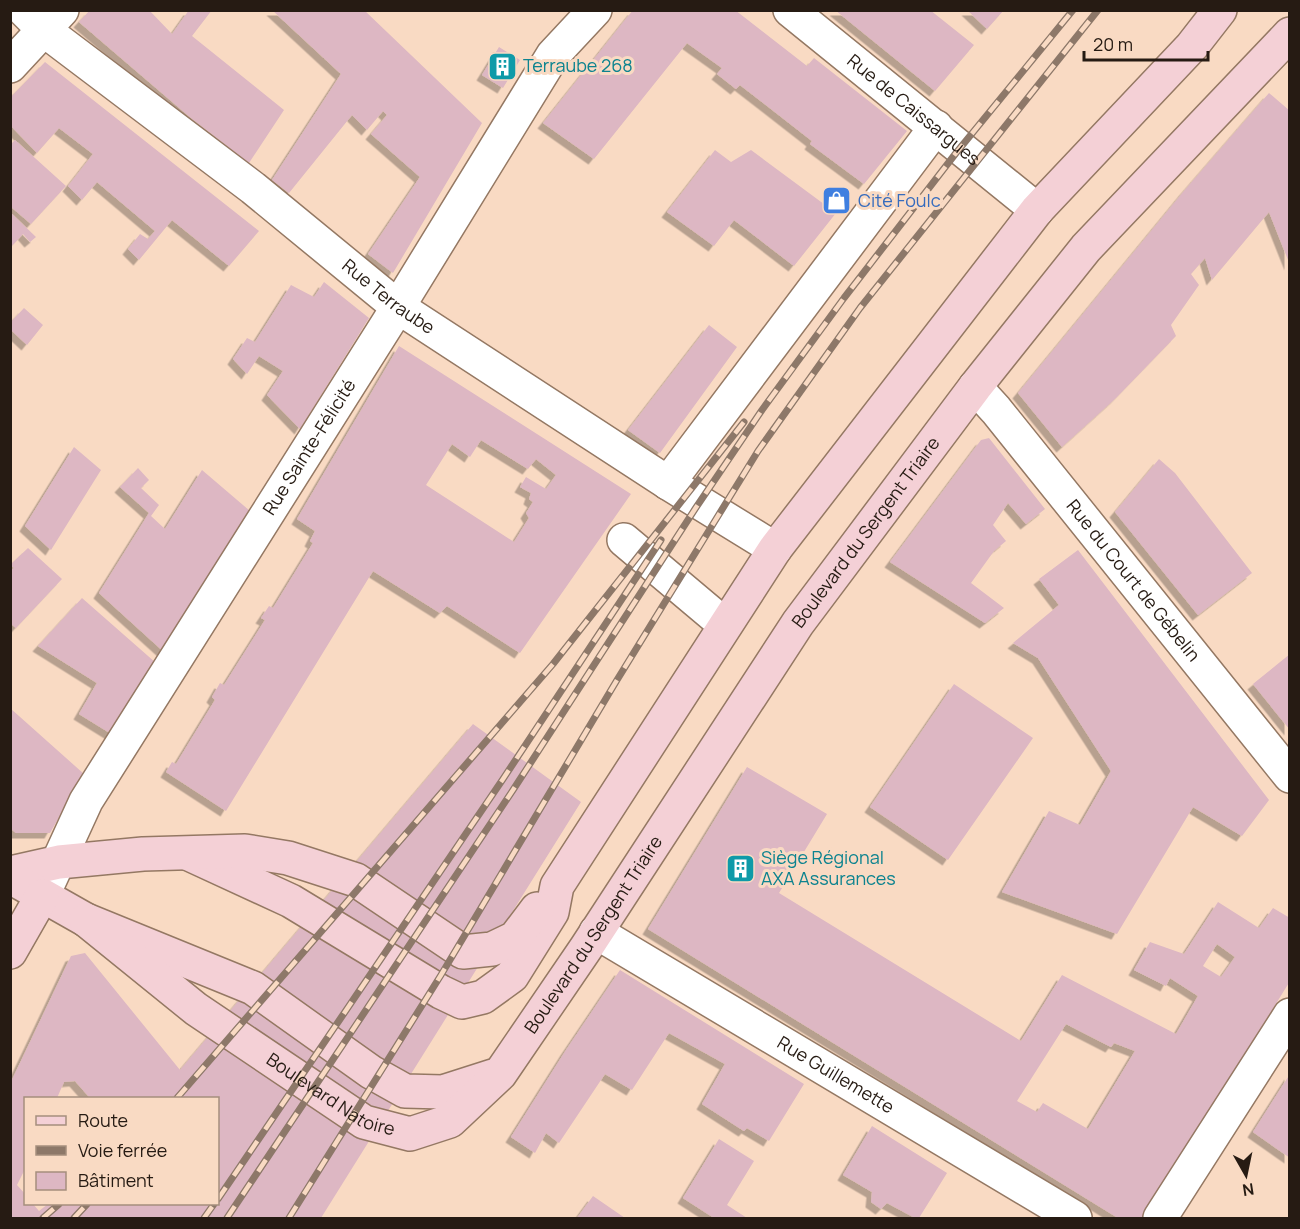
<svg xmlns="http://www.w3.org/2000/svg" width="1300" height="1229" viewBox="0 0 1300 1229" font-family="Manrope,sans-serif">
<defs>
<filter id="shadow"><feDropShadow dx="-5.5" dy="5.5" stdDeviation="0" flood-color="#0004"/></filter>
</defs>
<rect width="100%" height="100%" fill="#f9dac3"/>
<path fill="#ddb7c3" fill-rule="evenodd" filter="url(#shadow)" d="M 90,10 L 149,10 L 172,34 L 189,10 L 212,10 L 192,36 L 284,110 L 249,163 L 191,118 L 79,22 Z
M 272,10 L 364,10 L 482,123 L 393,273 L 368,254 L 420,177 L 371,134 L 387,115 L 383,111 L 367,130 L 352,115 L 289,193 L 272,180 L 341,74 Z
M 633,10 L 735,10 L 807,66 L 814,58 L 907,131 L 864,184 L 810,144 L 812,141 L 740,85 L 736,89 L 717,74 L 722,68 L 687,43 L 594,159 L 543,123 Z
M 835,10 L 930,10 L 974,45 L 935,91 Z
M 967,10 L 1004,10 L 987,29 Z
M 499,47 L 520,60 L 503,88 L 482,75 Z
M 45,62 L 259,231 L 229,266 L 172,220 L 139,260 L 128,249 L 140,234 L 148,239 L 155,231 L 97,182 L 82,200 L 68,186 L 93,154 L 59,128 L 37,153 L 10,125 L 10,98 Z
M 1269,93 L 1290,111 L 1290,265 L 1269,212 L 1212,280 L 1205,258 L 1191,274 L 1199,285 L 1171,325 L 1176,336 L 1116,398 L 1062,447 L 1018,393 L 1184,191 Z
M 15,140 L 66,186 L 31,224 L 10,206 L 10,145 Z
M 715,150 L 731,162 L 751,150 L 836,213 L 794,266 L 734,220 L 714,246 L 667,212 Z
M 10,212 L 36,237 L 30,242 L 23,234 L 10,248 Z
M 324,282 L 369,318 L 300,429 L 267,395 L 283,371 L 259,356 L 247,374 L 233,359 L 247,338 L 255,342 L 291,285 L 314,297 Z
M 24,308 L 43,325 L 27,345 L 10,329 L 10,323 Z
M 709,325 L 737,347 L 660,453 L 628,430 Z
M 399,346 L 631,494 L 520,653 L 447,606 L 440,613 L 373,571 L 226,811 L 166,772 L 172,762 L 176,764 L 215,700 L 212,697 L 220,683 L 224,685 L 265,620 L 261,618 L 269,606 L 273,608 L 313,543 L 310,541 L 315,531 L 297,519 ZM 481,440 L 528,469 L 536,459 L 556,475 L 546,489 L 526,477 L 520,487 L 531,493 L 529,499 L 533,502 L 526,513 L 529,518 L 514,542 L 426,485 L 452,444 L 470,457 Z
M 989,438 L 1045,509 L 1026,524 L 1008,503 L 993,525 L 1006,541 L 994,551 L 971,583 L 1004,608 L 985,623 L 890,562 L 981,440 Z
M 74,447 L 101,470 L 51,550 L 25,526 Z
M 1159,459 L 1175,473 L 1252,573 L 1198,615 L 1115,512 Z
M 138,468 L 149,480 L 141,488 L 159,505 L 151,516 L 165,529 L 202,470 L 250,511 L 164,652 L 99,593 L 149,513 L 120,487 Z
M 28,548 L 62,579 L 16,628 L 10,623 L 10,571 L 14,568 L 10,565 Z
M 1078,550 L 1269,800 L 1242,836 L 1193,807 L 1117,934 L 1002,892 L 1049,811 L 1080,825 L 1111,771 L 1038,658 L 1013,643 L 1059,605 L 1039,579 Z
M 82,598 L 156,663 L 113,735 L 79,714 L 97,683 L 38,646 Z
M 1290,654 L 1290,730 L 1253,684 Z
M 954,684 L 1033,738 L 948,860 L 870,807 Z
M 10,708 L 84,774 L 50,833 L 16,833 L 10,828 Z
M 473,724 L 581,802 L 321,1218 L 10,1218 L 10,1084 L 71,956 L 85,953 L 180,1070 ZM 75,1081 L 90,1098 L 218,1098 L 218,1204 L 48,1204 L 39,1211 L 33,1204 L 26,1204 L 26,1195 L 17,1185 L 26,1167 L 26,1098 L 57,1098 L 64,1082 Z
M 747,767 L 827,814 L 779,893 L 1021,1041 L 1062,975 L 1176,1034 L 1198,996 L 1170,978 L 1166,986 L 1134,970 L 1150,942 L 1184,954 L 1218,902 L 1259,928 L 1273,908 L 1290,918 L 1290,981 L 1148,1212 L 1141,1218 L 1118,1218 L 648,929 ZM 1217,944 L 1235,957 L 1221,977 L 1203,966 ZM 1066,1024 L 1111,1047 L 1114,1043 L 1135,1051 L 1088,1129 L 1043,1103 L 1037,1112 L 1017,1101 Z
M 620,970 L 804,1084 L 769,1141 L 747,1128 L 744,1131 L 702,1104 L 725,1064 L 669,1033 L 632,1090 L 605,1074 L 559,1143 L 546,1133 L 535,1153 L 511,1137 L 566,1050 Z
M 1290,1074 L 1290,1158 L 1253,1132 Z
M 872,1126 L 947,1173 L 919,1218 L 915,1218 L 887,1203 L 881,1209 L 871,1202 L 872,1192 L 843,1175 Z
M 719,1139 L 754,1161 L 727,1205 L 747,1218 L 714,1218 L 683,1198 Z
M 593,1196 L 625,1218 L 577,1218 Z"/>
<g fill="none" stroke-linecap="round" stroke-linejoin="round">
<defs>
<g id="street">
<path id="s1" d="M 24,10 L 44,30 L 253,188 L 398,307 L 668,483 L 775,549"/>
<path id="s2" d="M 790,10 L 1037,210"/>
<path d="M 10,66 L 62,10"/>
<path id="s3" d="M 975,387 L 996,410 L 1290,776"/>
<path d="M 668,483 L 936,127"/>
<path d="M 624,540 L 725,625"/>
<path id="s4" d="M 47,886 L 86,801 L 398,307 L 553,55 L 595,10"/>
<path id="s5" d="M 596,932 L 1075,1218"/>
<path d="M 1160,1218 L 1290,1015"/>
</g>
<g id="secondary">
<path d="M 189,854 L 291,901 L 441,992 L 462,1002 L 483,997 L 512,976 L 552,912 L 557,886 L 775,549 L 1037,210 L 1192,46 L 1220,10"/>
<path d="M 10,873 L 59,862 L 143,854 L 245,851 L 288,858 L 356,880 L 463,952 L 492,949 L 515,938 L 537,909"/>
<path d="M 10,877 L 86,920 L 253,988 L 371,1072 L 405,1091 L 443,1092 L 493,1076"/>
<path id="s6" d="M 86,920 L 196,1009 L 364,1122 L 410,1134 L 450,1121 L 500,1074 L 586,948 L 798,623 L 975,387 L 1086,248 L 1290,34"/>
<path d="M 10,952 L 42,896"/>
</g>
</defs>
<use href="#street" stroke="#947863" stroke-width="36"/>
<use href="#secondary" stroke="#947863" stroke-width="36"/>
<use href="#street" stroke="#fff" stroke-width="33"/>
<use href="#secondary" stroke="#f4d0d6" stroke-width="33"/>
<defs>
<path id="rail" d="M 177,1098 L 553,664 L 744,422
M 218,1199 L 503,779 L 661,540
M 43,1218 L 59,1204
M 74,1218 L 87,1204
M 204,1218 L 214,1204
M 227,1218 L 513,790 L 695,509 L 762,410 L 844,298 L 956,153 L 1073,10
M 289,1218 L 441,975 L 617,680 L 758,451 L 860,308 L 1098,10"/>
</defs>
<use href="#rail" stroke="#8d7869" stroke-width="7"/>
<use href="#rail" stroke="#f9dac3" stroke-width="4.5" stroke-dasharray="14" stroke-linecap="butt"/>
</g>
<defs>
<symbol id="building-square" viewBox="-11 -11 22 22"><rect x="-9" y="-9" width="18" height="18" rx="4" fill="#0f9aa8" stroke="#f9dac3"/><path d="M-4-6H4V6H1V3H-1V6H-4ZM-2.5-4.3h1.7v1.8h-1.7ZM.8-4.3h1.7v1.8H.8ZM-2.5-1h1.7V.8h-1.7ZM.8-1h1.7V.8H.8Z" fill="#fff"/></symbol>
<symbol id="shop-square" viewBox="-11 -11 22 22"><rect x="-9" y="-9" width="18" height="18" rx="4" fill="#3f7fe0" stroke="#f9dac3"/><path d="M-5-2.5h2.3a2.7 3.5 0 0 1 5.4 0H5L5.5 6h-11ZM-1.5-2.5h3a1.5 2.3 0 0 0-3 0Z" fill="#fff"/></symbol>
</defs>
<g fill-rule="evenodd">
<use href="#building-square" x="486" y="50" width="33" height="33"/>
<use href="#shop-square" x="820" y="184" width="33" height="33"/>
<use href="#building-square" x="724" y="852" width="33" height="33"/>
</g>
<g text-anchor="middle" stroke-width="6" stroke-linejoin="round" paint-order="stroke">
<g font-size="18" fill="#0d838f" stroke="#f9dac3" text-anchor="start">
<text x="523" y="72">Terraube 268</text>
<text x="761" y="864">Siège Régional<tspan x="761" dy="21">AXA Assurances</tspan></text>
</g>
<g font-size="18" fill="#261b13" stroke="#f9dac3">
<text dy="6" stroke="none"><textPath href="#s2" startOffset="159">Rue de Caissargues</textPath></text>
<text dy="6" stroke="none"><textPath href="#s1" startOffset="464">Rue Terraube</textPath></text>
<text dy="6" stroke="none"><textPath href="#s4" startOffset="512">Rue Sainte-Félicité</textPath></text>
<text dy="6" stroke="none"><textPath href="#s6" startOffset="1156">Boulevard du Sergent Triaire</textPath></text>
<text dy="6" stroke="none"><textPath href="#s3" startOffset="250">Rue du Court de Gébelin</textPath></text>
<text dy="6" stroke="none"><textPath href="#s6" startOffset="670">Boulevard du Sergent Triaire</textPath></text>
<text dy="6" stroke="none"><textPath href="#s5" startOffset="279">Rue Guillemette</textPath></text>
<text dy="6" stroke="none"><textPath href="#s6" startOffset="302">Boulevard Natoire</textPath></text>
</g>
<g font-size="18" fill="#366cbe" stroke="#f9dac3" text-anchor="start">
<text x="858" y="207">Cité Foulc</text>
</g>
</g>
<rect width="1300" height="1229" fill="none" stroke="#261b13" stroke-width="24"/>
<rect x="24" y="1097" width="195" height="108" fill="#f9dac3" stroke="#a58e7d" stroke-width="1.5"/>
<rect x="36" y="1116" width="30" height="9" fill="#f4d0d6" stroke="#a58e7d" stroke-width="1.5"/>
<text x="78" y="1127" font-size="18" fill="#261b13">Route</text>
<rect x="36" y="1146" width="30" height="9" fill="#8d7869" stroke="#a58e7d" stroke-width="1.5"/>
<text x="78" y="1157" font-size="18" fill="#261b13">Voie ferrée</text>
<rect x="36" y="1172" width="30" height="18" fill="#ddb7c3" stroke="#a58e7d" stroke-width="1.5"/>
<text x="78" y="1187" font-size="18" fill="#261b13">Bâtiment</text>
<g transform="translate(1246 1175) rotate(171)" stroke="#f9dac3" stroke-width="4.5" paint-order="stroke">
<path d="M0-4.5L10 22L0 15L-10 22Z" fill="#261b13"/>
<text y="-9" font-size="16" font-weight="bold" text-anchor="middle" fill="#261b13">N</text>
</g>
<path d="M1084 51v9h124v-9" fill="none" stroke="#261b13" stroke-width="3"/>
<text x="1093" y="51" font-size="18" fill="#261b13" stroke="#f9dac3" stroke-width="4.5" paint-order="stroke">20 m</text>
</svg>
